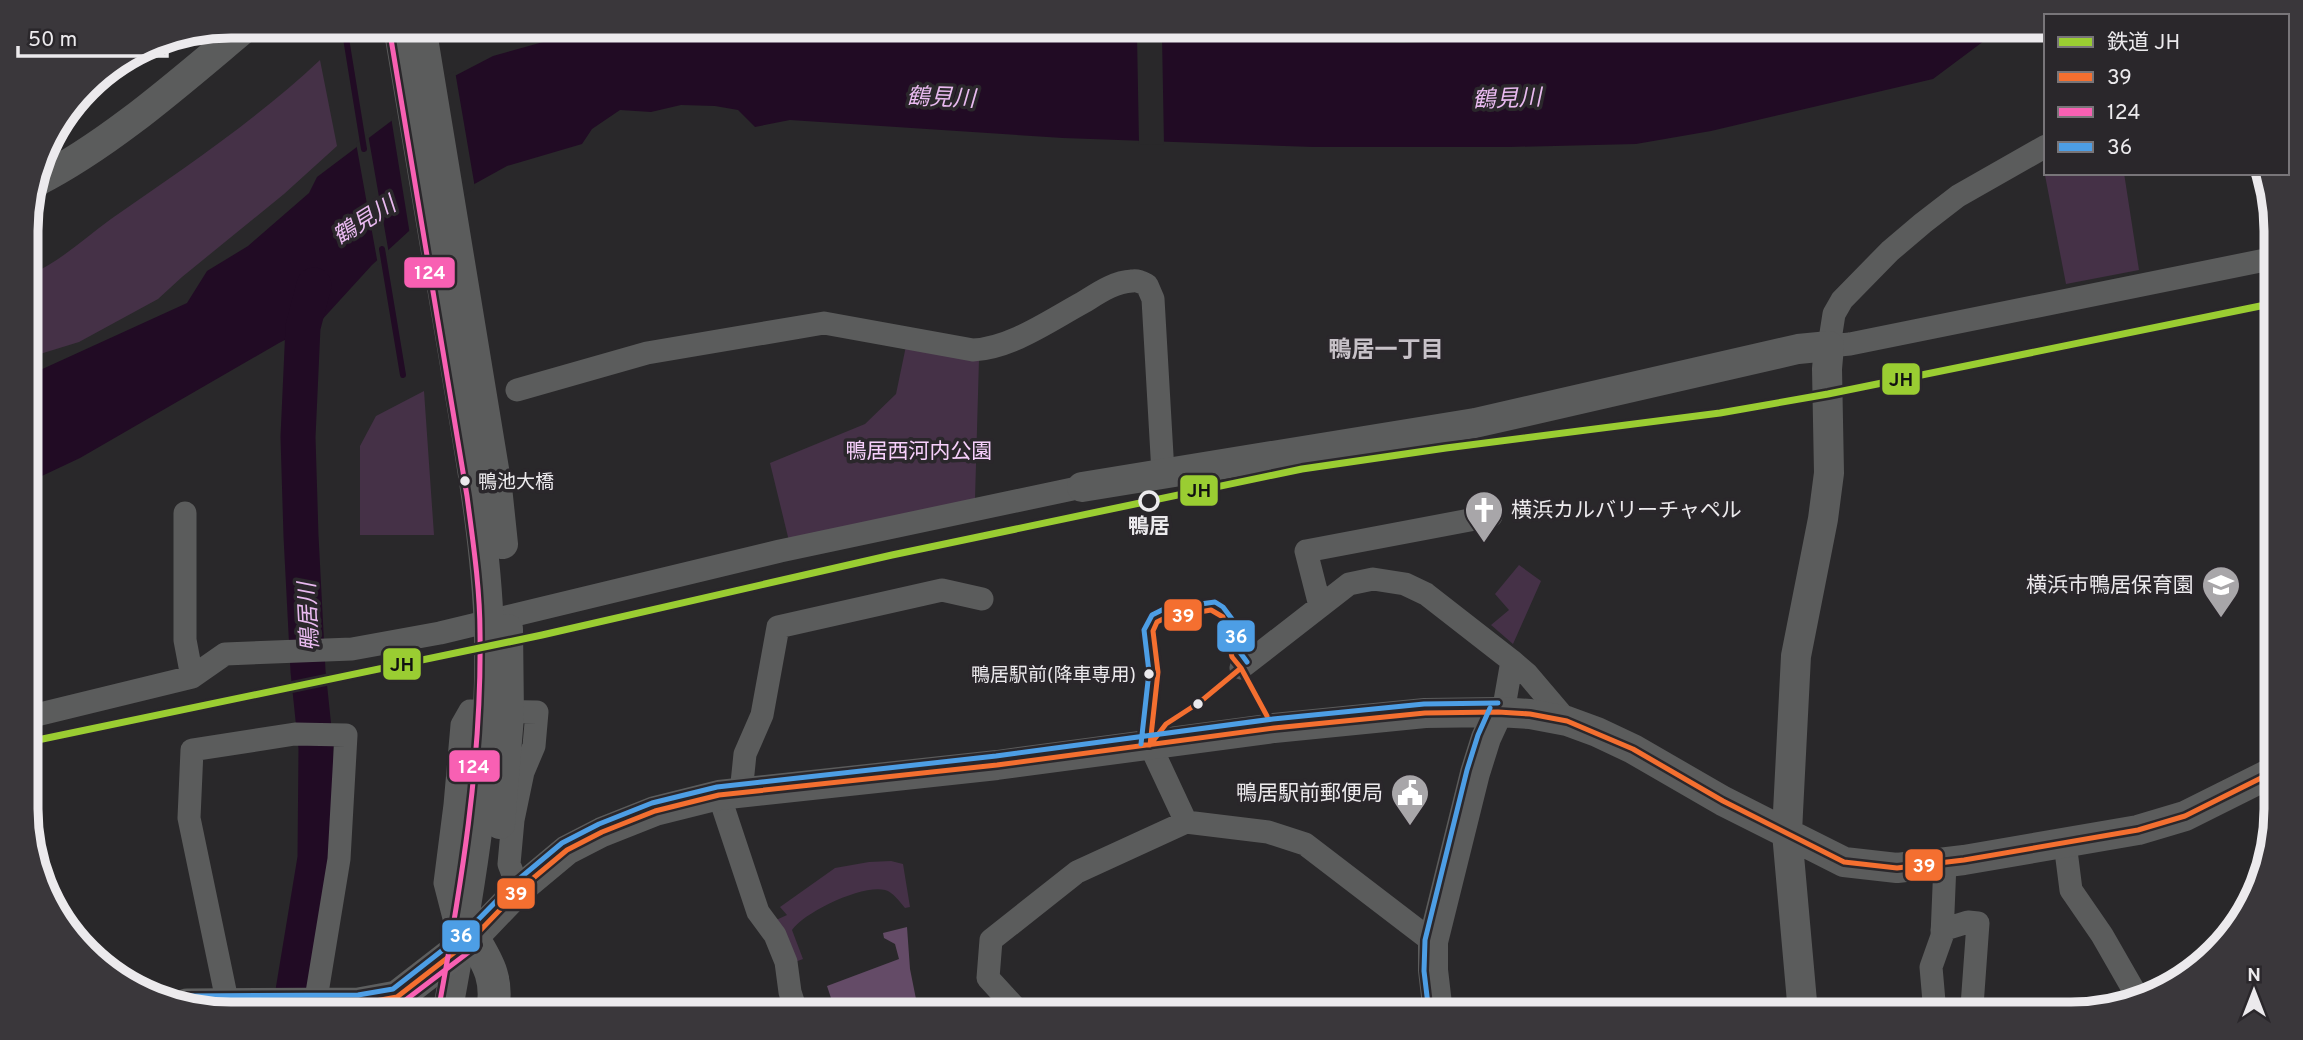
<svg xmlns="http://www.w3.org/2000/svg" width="2303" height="1040" viewBox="0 0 2303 1040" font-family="Overpass,'Noto Sans JP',sans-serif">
<rect width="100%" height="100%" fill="#29282a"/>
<path fill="#453147" d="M 320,60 L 337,146 L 284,194 L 182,277 L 158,299 L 79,342 L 27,358 L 27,276 C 59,263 83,239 111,219 C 183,169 256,120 320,60 Z
M 2046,163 L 2046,173 L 2124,173 L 2139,270 L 2066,284 L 2043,165 Z
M 906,346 L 979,359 L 975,499 L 789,541 L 770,463 L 865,424 L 896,394 Z
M 424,391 L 434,535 L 360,535 L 360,446 L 376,416 Z
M 1519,565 L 1541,581 L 1513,644 L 1491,625 L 1509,610 L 1495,594 Z
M 891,861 L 903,864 L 910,907 L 905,908 C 899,901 893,892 885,890 C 863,884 804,912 792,930 L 803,959 L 795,962 L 774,921 L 787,915 L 780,907 L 835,868 L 869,862 Z"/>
<path fill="#644b67" d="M 907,927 L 910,969 L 919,1014 L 803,1014 L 801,1007 L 831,998 L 827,986 L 899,959 L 895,944 L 884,938 L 883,933 Z"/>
<path fill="#210b24" d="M 661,26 L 693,26 L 727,34 L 777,26 L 1223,42 L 1404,43 L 1489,40 L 1589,26 L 2004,26 L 1933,79 L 1711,131 L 1636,144 L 1510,147 L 1313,147 L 1063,138 L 790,120 L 755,127 L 738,110 L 715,106 L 681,105 L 651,112 L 620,110 L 592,129 L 582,144 L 507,166 L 460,192 L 421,220 L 372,265 L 320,322 L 279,343 L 80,458 L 27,483 L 27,373 L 38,371 L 187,303 L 207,271 L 248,246 L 309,193 L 317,177 L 443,82 L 493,56 L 572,34 Z"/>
<path fill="#29282a" d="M 1137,35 L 1162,36 L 1164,145 L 1139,144 Z
M 455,71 L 475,188 L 423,223 L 410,235 L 391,117 L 441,79 Z
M 368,134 L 389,254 L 378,265 L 356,143 Z"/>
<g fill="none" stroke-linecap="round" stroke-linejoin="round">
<path stroke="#210b24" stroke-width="6" d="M 344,26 L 364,149
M 382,249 L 403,375"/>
<path stroke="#210b24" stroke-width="35" d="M 293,991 L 315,858 L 316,748 L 308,671 L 301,536 L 298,437 L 303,327 L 314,285"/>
<path stroke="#5b5c5c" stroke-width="23" d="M 2046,146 L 1958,196 L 1923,223 L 1890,251 L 1842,300 L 1834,314 L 1829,346 L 1850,344 L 2275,258
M 517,390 L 647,353 L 824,323 L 973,350 C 1011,348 1049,321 1082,303 C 1097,294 1113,282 1132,281 C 1137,280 1141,282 1147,285 L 1153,299 L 1163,473
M 185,513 L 185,640 L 192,677
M 1320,606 L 1306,551 L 1491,516
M 1241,668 L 1349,584 L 1373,579 L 1405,584 L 1426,594 L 1512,661 L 1527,674 L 1567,721
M 1498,712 L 1505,701 L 1512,661
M 28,717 L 192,677 L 225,654 L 352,649 L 440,633 L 780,551 L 1082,487
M 1150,745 L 1186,822
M 741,793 L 745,754 L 762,715 L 778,627 L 942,590 L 982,599
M 719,795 L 758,912 L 775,935 L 786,962 L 790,992 L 797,1014
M 2065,843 L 2071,890 L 2102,935 L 2137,996
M 1942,930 L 1968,922 L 1978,923 L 1972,1006
M 468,932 L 454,918 L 445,883 L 455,805 L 462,725 L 470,711 L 537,712 L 534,746 L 523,772 L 513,820 L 509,864 L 519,890
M 228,1005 L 189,818 L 192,750 L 295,734 L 346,735 L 339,859 L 315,1005
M 1935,1013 L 1931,967 L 1942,936 L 1945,863
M 1021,1014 L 988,978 L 991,940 L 1077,872 L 1186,822 L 1268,832 L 1305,844 L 1433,942"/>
<path stroke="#5b5c5c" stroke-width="30" d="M 398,26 C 417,137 435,248 454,359 C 469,450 486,540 489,631 C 492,763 471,885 447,1014
M 421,26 L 497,487 L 503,544
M 36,182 C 112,143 181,81 247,26
M 1082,487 L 1475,423 L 1798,349 L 1829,346 L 1827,369 L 1829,473 L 1823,519 L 1796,656 L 1788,812 L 1787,833 L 1803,1013
M 500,824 L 509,717 L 508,629
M 473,938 L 519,890 L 567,850 L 602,832 L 655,811 L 719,795 L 997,765 L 1274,728 L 1425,713 L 1498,712 L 1530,714 L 1567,721 L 1597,732 L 1633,749 L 1723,801 L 1844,862 L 1897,868 L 1964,860 L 2138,830 L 2185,816 L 2277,770
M 1438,1013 L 1433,970 L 1433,942 L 1475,773 L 1486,738 L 1498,712"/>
<path stroke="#5d5e5e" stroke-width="33" d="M 187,1005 L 359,1004 L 397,997 L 473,938 C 489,964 499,981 492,1014"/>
<defs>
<path id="bus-1" d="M 1143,745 L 1150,745 L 1166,724 L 1200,702 L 1241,668
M 1150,745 L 1158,672 L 1153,631 L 1157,622 L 1165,618 L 1211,610 L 1223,617 L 1232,657 L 1241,668 L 1267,716
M 187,1005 L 359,1004 L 397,997 L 473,938 L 519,890 L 567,850 L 602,832 L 655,811 L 719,795 L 997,765 L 1274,728 L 1425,713 L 1498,712 L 1530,714 L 1567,721 L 1633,749 L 1723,801 L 1844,862 L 1897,868 L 1964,860 L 2138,830 L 2185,816 L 2277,770"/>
<path id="bus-2" d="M 389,27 L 467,496 C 473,542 480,588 480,633 C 482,761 461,887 438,1012
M 230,1014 L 359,1013 L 399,1005 L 478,945"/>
<path id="bus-3" d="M 1141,744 L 1149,672 L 1144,630 L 1152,615 L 1164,609 L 1215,602 L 1223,607 L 1232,619 L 1239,651 L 1247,662
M 187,996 L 358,995 L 393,989 L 467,931 L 513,884 L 562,843 L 599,824 L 652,803 L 717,787 L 996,756 L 1273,719 L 1424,704 L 1498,703
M 1429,1013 L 1424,971 L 1425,940 L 1467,770 L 1478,735 L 1490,708"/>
</defs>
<use href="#bus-1" stroke="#2a272b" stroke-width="10"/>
<use href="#bus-2" stroke="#2a272b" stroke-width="10"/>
<use href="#bus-3" stroke="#2a272b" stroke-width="10"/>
<use href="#bus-1" stroke="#f46f30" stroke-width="5"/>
<use href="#bus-2" stroke="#f860b3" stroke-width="5"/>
<use href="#bus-3" stroke="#4d9ee5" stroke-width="5"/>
<defs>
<path id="rail-1" d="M 28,742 L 542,635 L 892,555 L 1302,469 L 1446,448 L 1720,413 L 1828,394 L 2275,303"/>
</defs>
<use href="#rail-1" stroke="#2a272b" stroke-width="12"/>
<use href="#rail-1" stroke="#9acd32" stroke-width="7"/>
</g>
<defs>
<symbol id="church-pin" viewBox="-11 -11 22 30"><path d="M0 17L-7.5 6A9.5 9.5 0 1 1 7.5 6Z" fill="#a8a6a9" stroke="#2a272b"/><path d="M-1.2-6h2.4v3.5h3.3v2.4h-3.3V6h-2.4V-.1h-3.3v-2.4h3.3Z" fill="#fff"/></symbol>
<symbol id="school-pin" viewBox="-11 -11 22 30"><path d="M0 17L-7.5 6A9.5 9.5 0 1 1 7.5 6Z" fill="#a8a6a9" stroke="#2a272b"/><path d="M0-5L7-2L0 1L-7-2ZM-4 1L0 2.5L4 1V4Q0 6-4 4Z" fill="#fff"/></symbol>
<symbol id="civic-pin" viewBox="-11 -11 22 30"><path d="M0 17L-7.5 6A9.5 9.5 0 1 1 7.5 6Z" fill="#a8a6a9" stroke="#2a272b"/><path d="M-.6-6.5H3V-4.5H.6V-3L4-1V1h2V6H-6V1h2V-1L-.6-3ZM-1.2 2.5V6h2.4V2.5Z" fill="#fff"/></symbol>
</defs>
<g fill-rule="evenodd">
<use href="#church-pin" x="1462" y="488" width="44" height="60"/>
<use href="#school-pin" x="2199" y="563" width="44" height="60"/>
<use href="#civic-pin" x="1388" y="771" width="44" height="60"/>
</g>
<g fill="#eceaed" stroke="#2a272b" stroke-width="2.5">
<circle cx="465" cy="481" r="6"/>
<circle cx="1149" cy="674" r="6"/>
<circle cx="1198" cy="704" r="6"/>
</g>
<circle fill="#2a272b" stroke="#eceaed" stroke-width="3.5" cx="1149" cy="501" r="9"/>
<g text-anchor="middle" stroke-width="7" stroke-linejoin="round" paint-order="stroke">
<g font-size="19" fill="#eceaed" stroke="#2a272b" text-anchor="start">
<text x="478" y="488">鴨池大橋</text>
<text x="1136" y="681" text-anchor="end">鴨居駅前(降車専用)</text>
</g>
<g font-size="21" fill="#f7d0fc" stroke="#2a272b">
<text x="919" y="458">鴨居西河内公園</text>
</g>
<g font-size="21" fill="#eceaed" stroke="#2a272b" text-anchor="end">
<text x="1511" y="517" text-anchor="start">横浜カルバリーチャペル</text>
<text x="2194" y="592">横浜市鴨居保育園</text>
<text x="1383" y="800">鴨居駅前郵便局</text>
</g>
<g font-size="21" font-weight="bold" fill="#eceaed" stroke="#2a272b">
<text x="1149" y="533">鴨居</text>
</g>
<g font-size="23" font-style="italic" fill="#e9baf0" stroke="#2a272b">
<text transform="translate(941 97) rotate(2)" y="8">鶴見川</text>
<text transform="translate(1507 98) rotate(-2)" y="8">鶴見川</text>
<text transform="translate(364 220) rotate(-32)" y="8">鶴見川</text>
<text transform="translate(308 617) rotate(-93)" y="8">鴨居川</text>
</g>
<g font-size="23" font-weight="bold" fill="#c7c2c8" stroke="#2a272b">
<text x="1386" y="357">鴨居一丁目</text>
</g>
</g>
<path d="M0 0H2303V1040H0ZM231 38H2071A193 193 0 0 1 2264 231V809A193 193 0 0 1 2071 1002H231A193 193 0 0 1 38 809V231A193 193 0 0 1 231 38Z" fill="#3a373b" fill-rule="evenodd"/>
<path fill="none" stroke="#eceaed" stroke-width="9" d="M231 38H2071A193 193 0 0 1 2264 231V809A193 193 0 0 1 2071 1002H231A193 193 0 0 1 38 809V231A193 193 0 0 1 231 38Z"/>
<g stroke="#2a272b" stroke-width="2.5">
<rect x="403" y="256" width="53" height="33" rx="7" fill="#f860b3"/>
<rect x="1881" y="362" width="40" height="34" rx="7" fill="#9acd32"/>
<rect x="1179" y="474" width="40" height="33" rx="7" fill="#9acd32"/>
<rect x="1163" y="598" width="40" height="34" rx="7" fill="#f46f30"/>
<rect x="1216" y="619" width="40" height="34" rx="7" fill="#4d9ee5"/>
<rect x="382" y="647" width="40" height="34" rx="7" fill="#9acd32"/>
<rect x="448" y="749" width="53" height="34" rx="7" fill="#f860b3"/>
<rect x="1904" y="848" width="40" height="34" rx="7" fill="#f46f30"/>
<rect x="496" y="877" width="40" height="33" rx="7" fill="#f46f30"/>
<rect x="441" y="919" width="40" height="34" rx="7" fill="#4d9ee5"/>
</g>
<g font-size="19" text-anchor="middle" font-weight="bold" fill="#fff">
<text x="430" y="279">124</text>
<text x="1183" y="622">39</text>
<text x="1236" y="643">36</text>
<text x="474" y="773">124</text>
<text x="1924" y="872">39</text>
<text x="516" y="900">39</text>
<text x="461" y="942">36</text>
</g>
<g font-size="19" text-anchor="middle" font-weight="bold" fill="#111">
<text x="1901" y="386">JH</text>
<text x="1199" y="497">JH</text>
<text x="402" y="671">JH</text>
</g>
<rect x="2044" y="14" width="245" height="161" fill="#2a272b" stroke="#787579" stroke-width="2"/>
<rect x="2058" y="37" width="35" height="10" fill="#9acd32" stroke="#787579" stroke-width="2"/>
<text x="2107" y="49" font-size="21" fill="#eceaed">鉄道 JH</text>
<rect x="2058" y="72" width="35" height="10" fill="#f46f30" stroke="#787579" stroke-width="2"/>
<text x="2107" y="84" font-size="21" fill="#eceaed">39</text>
<rect x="2058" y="107" width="35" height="10" fill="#f860b3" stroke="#787579" stroke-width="2"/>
<text x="2107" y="119" font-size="21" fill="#eceaed">124</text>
<rect x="2058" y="142" width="35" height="10" fill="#4d9ee5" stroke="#787579" stroke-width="2"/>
<text x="2107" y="154" font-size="21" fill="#eceaed">36</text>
<g transform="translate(2254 991)" stroke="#2a272b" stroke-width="5" paint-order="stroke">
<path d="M0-5L12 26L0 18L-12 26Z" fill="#eceaed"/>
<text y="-10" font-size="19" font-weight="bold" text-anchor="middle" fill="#eceaed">N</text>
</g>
<path d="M18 46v10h149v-10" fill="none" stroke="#eceaed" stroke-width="3.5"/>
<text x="28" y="46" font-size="21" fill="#eceaed" stroke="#2a272b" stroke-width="5" paint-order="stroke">50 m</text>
</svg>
